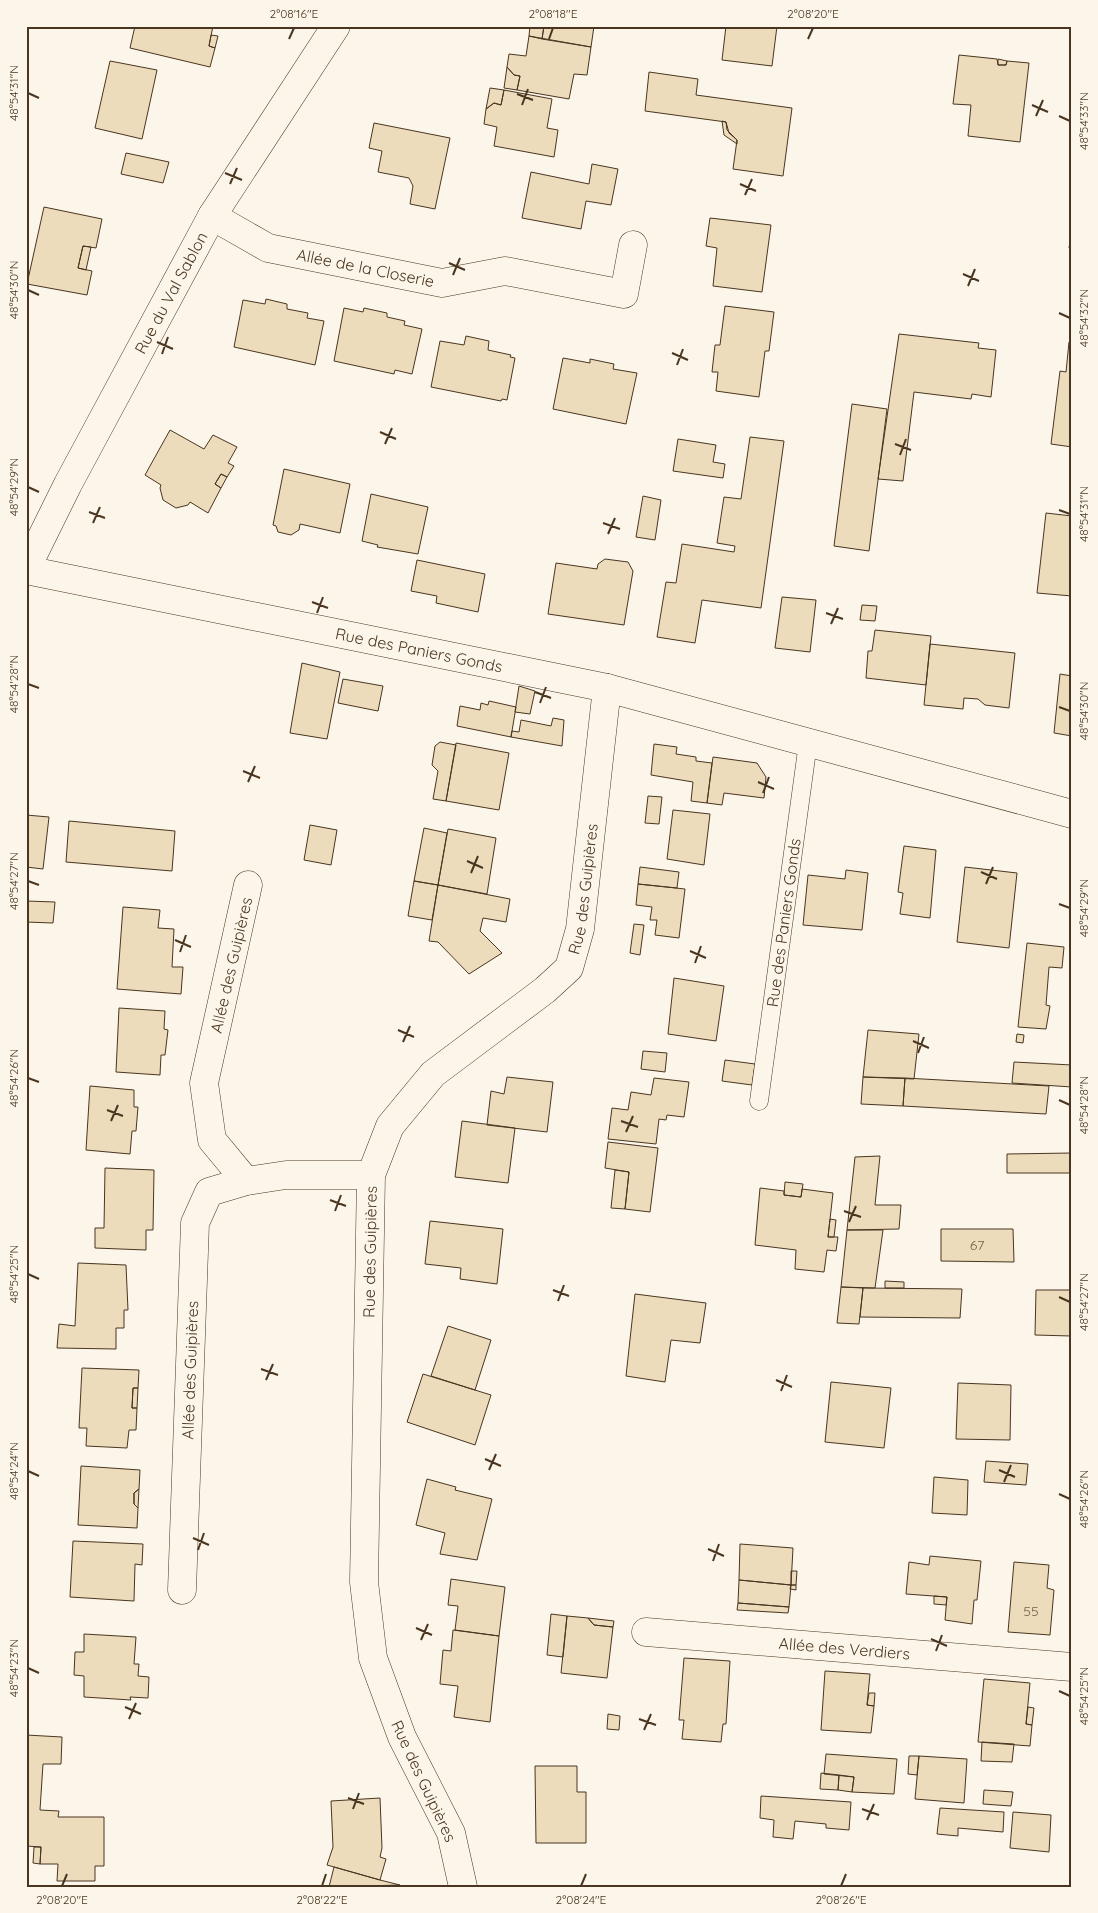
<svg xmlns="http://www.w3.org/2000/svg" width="1098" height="1913" viewBox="0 0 1098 1913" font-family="Quicksand,sans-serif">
<rect width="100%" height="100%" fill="#fbf6e9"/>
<path fill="#ecdcbc" stroke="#4a3520" d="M 135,26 L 213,26 L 209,46 L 215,48 L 210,67 L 130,48 Z
M 530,26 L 544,26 L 542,39 L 529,36 Z
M 544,26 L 594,26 L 591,47 L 542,39 Z
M 726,26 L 777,26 L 772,66 L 722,60 Z
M 211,35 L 218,36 L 215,48 L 209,46 Z
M 529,36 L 591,47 L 587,75 L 574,74 L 569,99 L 517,90 L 520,76 L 514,75 L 507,67 L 509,54 L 526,56 Z
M 959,55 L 997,59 L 998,65 L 1006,65 L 1007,61 L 1029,63 L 1020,142 L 968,136 L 971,105 L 953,104 Z
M 998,59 L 1007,61 L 1006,65 L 998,65 Z
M 110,61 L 157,70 L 142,139 L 95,128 Z
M 507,67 L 514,75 L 520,76 L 517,90 L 504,88 Z
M 649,72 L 698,79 L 696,95 L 792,108 L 783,176 L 733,169 L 737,140 L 729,133 L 726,122 L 645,111 Z
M 490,88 L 504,90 L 501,105 L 494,103 L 486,109 Z
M 504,90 L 552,99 L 547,128 L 558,130 L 554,157 L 494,146 L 497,127 L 484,124 L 486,109 L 494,103 L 501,105 Z
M 722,121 L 726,122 L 727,130 L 737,140 L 737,144 L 724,135 Z
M 374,123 L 450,138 L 435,209 L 410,204 L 413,186 L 409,178 L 378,172 L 382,151 L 369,148 Z
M 126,153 L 169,162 L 163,183 L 121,174 Z
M 592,164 L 618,169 L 611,205 L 586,201 L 581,229 L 522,218 L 531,172 L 589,184 Z
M 44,207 L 102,219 L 96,248 L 83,246 L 78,268 L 92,271 L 87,295 L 27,284 Z
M 710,218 L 771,225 L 762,292 L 713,286 L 717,248 L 706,246 Z
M 1072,228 L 1072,248 L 1069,248 Z
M 83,246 L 91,247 L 86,270 L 78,268 Z
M 266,299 L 287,304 L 287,309 L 308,313 L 307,318 L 324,321 L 315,365 L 234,347 L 243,300 L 265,304 Z
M 725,306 L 774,312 L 769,351 L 765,351 L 759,397 L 716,391 L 718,372 L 712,372 L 715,345 L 720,345 Z
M 344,308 L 363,312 L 364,308 L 387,313 L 387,317 L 405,321 L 404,325 L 422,329 L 412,374 L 395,370 L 394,374 L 334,361 Z
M 899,334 L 979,343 L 978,348 L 996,350 L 991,397 L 972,394 L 971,399 L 914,392 L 903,481 L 878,479 Z
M 466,336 L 489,341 L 488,350 L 511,355 L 510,357 L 515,358 L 507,400 L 502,399 L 501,401 L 431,387 L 440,341 L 464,345 Z
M 1069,342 L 1072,342 L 1072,447 L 1051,444 L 1060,371 L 1066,372 Z
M 563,358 L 590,363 L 590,359 L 614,364 L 613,369 L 637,373 L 626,424 L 553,409 Z
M 852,404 L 887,409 L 869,551 L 834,546 Z
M 170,430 L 204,449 L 213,435 L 237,447 L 228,463 L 234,466 L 227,477 L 221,474 L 215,484 L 221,488 L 208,513 L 190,502 L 188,505 L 176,508 L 163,500 L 160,488 L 161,485 L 145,475 Z
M 750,437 L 784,441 L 761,608 L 702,600 L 695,643 L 657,637 L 666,582 L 676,583 L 682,544 L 734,552 L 735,546 L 717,543 L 724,497 L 741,499 Z
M 678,439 L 716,445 L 713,462 L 725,464 L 723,478 L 673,471 Z
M 284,469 L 350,484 L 340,533 L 300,524 L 299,530 L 291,535 L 278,532 L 276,526 L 273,525 Z
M 221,474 L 227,477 L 221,488 L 215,484 Z
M 371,494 L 428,507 L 418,554 L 377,547 L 378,545 L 362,541 Z
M 643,496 L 661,500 L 655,540 L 636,537 Z
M 1046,513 L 1072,516 L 1072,596 L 1037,593 Z
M 605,559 L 628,562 L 633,571 L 624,625 L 548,614 L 556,563 L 597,569 L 598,564 Z
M 417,560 L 485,574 L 478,612 L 436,603 L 437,596 L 411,591 Z
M 782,597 L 816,600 L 810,652 L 775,648 Z
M 862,605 L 877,606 L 875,621 L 860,620 Z
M 875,630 L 931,636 L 926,685 L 866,678 L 868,651 L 872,651 Z
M 930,644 L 1015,653 L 1009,708 L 985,705 L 978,699 L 964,698 L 963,709 L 924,705 Z
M 302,663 L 340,672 L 327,739 L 290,733 Z
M 1060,674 L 1072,676 L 1072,736 L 1054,733 Z
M 343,679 L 383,686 L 378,711 L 338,703 Z
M 519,686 L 535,691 L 530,714 L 515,712 Z
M 489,701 L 516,707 L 511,737 L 457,726 L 460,706 L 480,710 L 481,703 L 488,705 Z
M 553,718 L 564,720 L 562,746 L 511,737 L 512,731 L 519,732 L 521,720 L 551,726 Z
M 440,742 L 456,745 L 446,801 L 433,799 L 438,771 L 432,765 L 435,746 Z
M 456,743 L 509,753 L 499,810 L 446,801 Z
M 654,744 L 677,747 L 676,754 L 696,757 L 696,761 L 712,763 L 707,803 L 691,801 L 693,782 L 651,775 Z
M 713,757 L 757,763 L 766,777 L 764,798 L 724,793 L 722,805 L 707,803 Z
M 648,796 L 662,797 L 659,824 L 645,823 Z
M 673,810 L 710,814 L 704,865 L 667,859 Z
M 26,815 L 49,817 L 43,869 L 26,867 Z
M 69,821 L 175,831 L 172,871 L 66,862 Z
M 310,825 L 337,830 L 331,865 L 304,860 Z
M 424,828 L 447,833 L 438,885 L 414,881 Z
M 448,829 L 496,838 L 487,894 L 438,885 Z
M 904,846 L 936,850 L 930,918 L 900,914 L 903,893 L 898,892 Z
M 640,867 L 679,872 L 677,888 L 638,884 Z
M 965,867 L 1017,873 L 1009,948 L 957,942 Z
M 846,870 L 868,873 L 862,930 L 803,925 L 808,875 L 845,879 Z
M 414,881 L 438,885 L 432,920 L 408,916 Z
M 638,884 L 685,889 L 679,938 L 655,935 L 657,920 L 650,920 L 652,907 L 636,905 Z
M 438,885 L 510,899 L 506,922 L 483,918 L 480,931 L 502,953 L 469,974 L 438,942 L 429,941 Z
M 26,901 L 55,902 L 53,923 L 26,922 Z
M 123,907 L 160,910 L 158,928 L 174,929 L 172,967 L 183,967 L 181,994 L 117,989 Z
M 634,924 L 644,925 L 640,955 L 630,953 Z
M 1027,943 L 1064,947 L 1062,968 L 1049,967 L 1046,1005 L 1050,1006 L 1046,1029 L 1018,1027 Z
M 674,978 L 724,986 L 716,1041 L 668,1034 Z
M 119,1008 L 165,1011 L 164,1029 L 168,1030 L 165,1055 L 161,1055 L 160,1075 L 116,1072 Z
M 868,1030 L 919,1034 L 914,1079 L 863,1077 Z
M 1017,1034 L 1024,1035 L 1023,1043 L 1016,1042 Z
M 643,1051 L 667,1053 L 665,1072 L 641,1069 Z
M 725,1060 L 755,1064 L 752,1085 L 722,1081 Z
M 1014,1062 L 1072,1065 L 1072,1087 L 1012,1083 Z
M 507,1077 L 553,1082 L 547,1132 L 487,1125 L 491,1091 L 504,1094 Z
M 863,1077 L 905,1078 L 903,1106 L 861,1104 Z
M 654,1078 L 689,1082 L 684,1117 L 667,1115 L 666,1120 L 659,1119 L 656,1144 L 608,1139 L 612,1108 L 628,1110 L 631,1092 L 651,1095 Z
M 905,1078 L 1049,1086 L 1046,1114 L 903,1106 Z
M 90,1086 L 134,1090 L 134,1107 L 138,1107 L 136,1131 L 132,1131 L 130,1154 L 86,1150 Z
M 462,1121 L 515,1128 L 508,1183 L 455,1177 Z
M 608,1142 L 658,1148 L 650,1212 L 625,1209 L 629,1172 L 605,1168 Z
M 1072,1153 L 1072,1173 L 1007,1173 L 1007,1154 Z
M 880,1156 L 875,1205 L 901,1205 L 899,1229 L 847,1230 L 855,1157 Z
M 105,1168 L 154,1170 L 153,1230 L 146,1230 L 146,1250 L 95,1248 L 95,1228 L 104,1228 Z
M 615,1170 L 629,1172 L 625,1209 L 611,1208 Z
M 785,1182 L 803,1184 L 801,1197 L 784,1195 Z
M 760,1188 L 784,1191 L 784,1195 L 801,1197 L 802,1189 L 833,1193 L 828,1237 L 838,1237 L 836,1251 L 827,1250 L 824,1272 L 795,1269 L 796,1250 L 755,1245 Z
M 830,1219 L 836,1220 L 834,1237 L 828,1237 Z
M 430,1221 L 503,1229 L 497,1284 L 460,1279 L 461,1268 L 425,1264 Z
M 941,1229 L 1013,1229 L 1014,1262 L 941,1261 Z
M 847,1230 L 883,1230 L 875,1288 L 841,1287 Z
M 78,1263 L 126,1265 L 128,1310 L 124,1310 L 124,1328 L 116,1328 L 116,1349 L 57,1348 L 59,1324 L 75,1326 Z
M 885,1281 L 904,1282 L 904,1288 L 885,1288 Z
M 841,1287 L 863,1288 L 859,1324 L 837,1323 Z
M 863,1288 L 962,1289 L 960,1318 L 860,1317 Z
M 1036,1290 L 1071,1290 L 1071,1336 L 1035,1335 Z
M 635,1294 L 706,1303 L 700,1343 L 671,1340 L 665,1382 L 626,1376 Z
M 448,1326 L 491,1340 L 475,1390 L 431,1376 Z
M 82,1368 L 139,1370 L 138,1388 L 133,1388 L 132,1408 L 137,1408 L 136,1430 L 129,1430 L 127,1448 L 86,1446 L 87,1428 L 79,1428 Z
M 423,1374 L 491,1395 L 475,1445 L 407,1422 Z
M 831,1382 L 891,1388 L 884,1448 L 825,1442 Z
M 958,1383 L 1011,1385 L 1010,1440 L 956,1439 Z
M 133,1388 L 138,1388 L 137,1408 L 132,1408 Z
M 986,1461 L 1028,1464 L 1026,1485 L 984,1482 Z
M 81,1466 L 140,1470 L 139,1489 L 134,1493 L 134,1504 L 138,1508 L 137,1528 L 78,1525 Z
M 934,1477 L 968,1480 L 967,1515 L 932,1513 Z
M 427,1479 L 456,1487 L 455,1490 L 492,1499 L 477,1560 L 440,1554 L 445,1533 L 416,1525 Z
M 139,1489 L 138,1508 L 134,1504 L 134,1493 Z
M 73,1541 L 143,1544 L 142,1565 L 135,1564 L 134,1601 L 70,1597 Z
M 740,1544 L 793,1548 L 791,1585 L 739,1580 Z
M 930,1556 L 981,1561 L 977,1600 L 974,1600 L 972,1624 L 945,1620 L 947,1597 L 906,1594 L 909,1562 L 929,1565 Z
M 1014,1562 L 1049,1565 L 1047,1588 L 1054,1590 L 1050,1635 L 1008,1632 Z
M 791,1571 L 797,1571 L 796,1585 L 791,1585 Z
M 451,1579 L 505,1587 L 499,1636 L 455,1630 L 458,1606 L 448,1605 Z
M 739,1580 L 791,1585 L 789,1607 L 738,1603 Z
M 791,1585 L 796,1585 L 796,1590 L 790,1589 Z
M 934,1596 L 947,1597 L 946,1605 L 934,1604 Z
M 738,1603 L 789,1607 L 788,1613 L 737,1610 Z
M 551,1614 L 567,1616 L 563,1657 L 547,1655 Z
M 567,1616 L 588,1618 L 594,1625 L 613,1627 L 607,1678 L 561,1673 Z
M 588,1618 L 614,1621 L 613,1627 L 594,1625 Z
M 453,1630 L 499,1636 L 490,1722 L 454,1717 L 458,1686 L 440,1684 L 443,1650 L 451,1651 Z
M 84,1634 L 136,1637 L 134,1664 L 139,1664 L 138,1676 L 149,1677 L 148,1698 L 130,1697 L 131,1700 L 84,1697 L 84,1676 L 74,1675 L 75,1652 L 84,1652 Z
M 684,1658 L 730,1661 L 726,1724 L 723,1724 L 721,1742 L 682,1739 L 684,1720 L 679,1720 Z
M 825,1671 L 870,1674 L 867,1705 L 874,1706 L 871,1733 L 821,1730 Z
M 984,1679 L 1030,1683 L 1026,1724 L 1032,1725 L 1030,1746 L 978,1742 Z
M 869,1693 L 875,1693 L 874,1706 L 867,1705 Z
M 1028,1707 L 1034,1708 L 1032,1725 L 1026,1724 Z
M 608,1714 L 620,1716 L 619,1730 L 607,1729 Z
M 26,1735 L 62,1737 L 61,1764 L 43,1764 L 40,1810 L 59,1811 L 58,1817 L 104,1817 L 104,1866 L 95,1866 L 95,1881 L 57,1881 L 58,1864 L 40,1864 L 41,1847 L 26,1846 Z
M 982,1742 L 1014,1744 L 1012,1762 L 981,1761 Z
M 826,1754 L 897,1759 L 894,1794 L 852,1792 L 854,1777 L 824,1774 Z
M 909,1756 L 919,1756 L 917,1775 L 908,1774 Z
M 919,1756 L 967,1759 L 964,1803 L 915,1799 Z
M 535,1766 L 577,1766 L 577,1792 L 586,1792 L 586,1843 L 536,1843 Z
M 821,1773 L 839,1775 L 838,1790 L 820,1789 Z
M 839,1775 L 854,1777 L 852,1792 L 838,1790 Z
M 984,1790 L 1013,1792 L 1011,1806 L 983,1804 Z
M 761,1796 L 851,1802 L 849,1830 L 826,1828 L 826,1824 L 795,1821 L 793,1839 L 773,1837 L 774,1820 L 760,1818 Z
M 380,1798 L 382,1848 L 380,1857 L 386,1859 L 380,1880 L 327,1865 L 333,1847 L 331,1801 Z
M 940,1808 L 1004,1812 L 1003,1832 L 958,1828 L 958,1836 L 937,1834 Z
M 1013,1812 L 1051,1815 L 1049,1852 L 1010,1848 Z
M 34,1847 L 41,1847 L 40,1864 L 33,1863 Z
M 334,1867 L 380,1880 L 400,1885 L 329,1887 Z"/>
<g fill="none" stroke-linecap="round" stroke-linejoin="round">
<defs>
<g id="service">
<path id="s1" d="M 759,1101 L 808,743"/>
</g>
<g id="minor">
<path id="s2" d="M 212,216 L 268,248 L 442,283 L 505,271 L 624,294 L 633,245"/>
<path id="s3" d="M 26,569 L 68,484 L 212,216 L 336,26"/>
<path id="s4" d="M 26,570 L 607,688 L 1072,814"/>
<path d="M 248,885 L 204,1083 L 212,1140 L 246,1181 L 286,1175 L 371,1175"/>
<path id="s5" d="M 182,1590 L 195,1223 L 209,1192 L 246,1181"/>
<path id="s6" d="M 646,1632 L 1072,1667"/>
<path id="s7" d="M 463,1887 L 451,1833 L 402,1737 L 373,1658 L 364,1582 L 371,1175 L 390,1126 L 433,1074 L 545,990 L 569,968 L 580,929 L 607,688"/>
</g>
</defs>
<use href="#service" stroke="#4a3520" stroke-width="19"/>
<use href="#minor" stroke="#4a3520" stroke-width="29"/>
<use href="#service" stroke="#fbf6e9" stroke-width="18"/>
<use href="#minor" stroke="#fbf6e9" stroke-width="28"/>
</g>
<path fill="none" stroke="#4a3520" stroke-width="2" d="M 289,39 L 294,28M 549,39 L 553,28M 808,39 L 813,28M 28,93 L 39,98M 517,94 L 533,100M 522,105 L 528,89M 1032,105 L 1048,112M 1036,116 L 1043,100M 1059,116 L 1070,121M 225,173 L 242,180M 230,184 L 237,168M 740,184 L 756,191M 745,195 L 752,179M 449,263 L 465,270M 963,274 L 979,281M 453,275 L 460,258M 968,286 L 975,269M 28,290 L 39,295M 1059,313 L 1070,318M 157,342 L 173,349M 672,353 L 688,360M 162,354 L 168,337M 677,365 L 683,349M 380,432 L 396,439M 385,444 L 392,428M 895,444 L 911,450M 900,455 L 906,439M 28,487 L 39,492M 1059,510 L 1070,514M 89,512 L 105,518M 93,523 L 100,507M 603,523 L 620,529M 608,534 L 615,518M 312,602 L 328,608M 317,613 L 323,597M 826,613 L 843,619M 831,624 L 838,608M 28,684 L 39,688M 535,692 L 551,698M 540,703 L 546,687M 1059,707 L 1070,711M 243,771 L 260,778M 248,782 L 255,766M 758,782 L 774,789M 763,793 L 769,777M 467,861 L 483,868M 981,872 L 997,879M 471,873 L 478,856M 28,881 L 39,885M 986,884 L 993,867M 1059,904 L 1070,908M 175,940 L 191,947M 690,951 L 706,958M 180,952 L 186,935M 695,963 L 701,946M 398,1030 L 414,1037M 913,1041 L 929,1048M 403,1042 L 410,1026M 918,1053 L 924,1037M 28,1078 L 39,1082M 1059,1100 L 1070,1105M 107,1110 L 123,1116M 111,1121 L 118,1105M 621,1121 L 638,1127M 626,1132 L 633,1116M 330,1200 L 346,1206M 335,1211 L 341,1195M 844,1211 L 861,1217M 849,1222 L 856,1206M 28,1274 L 39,1279M 553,1290 L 569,1296M 1059,1297 L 1070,1302M 558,1301 L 564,1285M 261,1369 L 278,1375M 266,1380 L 273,1364M 776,1380 L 792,1387M 781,1391 L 787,1375M 485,1459 L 501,1466M 489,1470 L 496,1454M 999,1470 L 1015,1477M 28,1471 L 39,1476M 1004,1482 L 1011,1465M 1059,1494 L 1070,1499M 193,1538 L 209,1545M 708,1549 L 724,1556M 198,1550 L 204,1533M 713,1561 L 719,1544M 416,1628 L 432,1635M 931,1639 L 947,1646M 421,1640 L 428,1624M 936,1651 L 942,1635M 28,1668 L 39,1673M 1059,1691 L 1070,1696M 125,1707 L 141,1714M 129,1719 L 136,1703M 639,1719 L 656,1725M 644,1730 L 651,1714M 348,1798 L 364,1804M 353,1809 L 359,1793M 862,1809 L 879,1815M 867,1820 L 874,1804M 62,1886 L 67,1874M 322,1886 L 326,1874M 581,1886 L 586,1874M 841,1886 L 846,1874"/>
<g text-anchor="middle" stroke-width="4" stroke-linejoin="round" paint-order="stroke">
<g font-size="14" fill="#725f47">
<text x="977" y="1250">67</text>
<text x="1031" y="1616">55</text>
</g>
<g font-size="16" fill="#4a3520" stroke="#fbf6e9">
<text dy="6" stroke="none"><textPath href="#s2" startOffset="164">Allée de la Closerie</textPath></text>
<text dy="6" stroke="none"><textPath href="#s3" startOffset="312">Rue du Val Sablon</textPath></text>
<text dy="6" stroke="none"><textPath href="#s4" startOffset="401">Rue des Paniers Gonds</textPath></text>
<text dy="6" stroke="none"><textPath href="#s7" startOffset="1104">Rue des Guipières</textPath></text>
<text dy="6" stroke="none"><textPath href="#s1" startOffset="180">Rue des Paniers Gonds</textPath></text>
<text transform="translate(231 965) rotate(-77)" y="6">Allée des Guipières</text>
<text dy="6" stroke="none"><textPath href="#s7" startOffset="654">Rue des Guipières</textPath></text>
<text dy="6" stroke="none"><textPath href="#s5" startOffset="220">Allée des Guipières</textPath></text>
<text dy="6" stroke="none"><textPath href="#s6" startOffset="199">Allée des Verdiers</textPath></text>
<text transform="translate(424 1781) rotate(65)" y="6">Rue des Guipières</text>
</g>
</g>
<rect width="1098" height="1913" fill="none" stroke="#fbf6e9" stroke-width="55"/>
<rect x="28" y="28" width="1042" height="1858" fill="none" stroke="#4a3520" stroke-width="2"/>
<g font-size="12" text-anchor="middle" fill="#4a3520">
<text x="294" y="18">2°08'16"E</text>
<text x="553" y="18">2°08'18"E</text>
<text x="813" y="18">2°08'20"E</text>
<text transform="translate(14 93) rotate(-90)" y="4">48°54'31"N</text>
<text transform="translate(1084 121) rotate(-90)" y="4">48°54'33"N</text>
<text transform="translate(14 290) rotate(-90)" y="4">48°54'30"N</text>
<text transform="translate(1084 318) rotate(-90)" y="4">48°54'32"N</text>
<text transform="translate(14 487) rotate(-90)" y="4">48°54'29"N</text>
<text transform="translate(1084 514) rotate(-90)" y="4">48°54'31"N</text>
<text transform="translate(14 684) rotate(-90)" y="4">48°54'28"N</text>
<text transform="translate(1084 711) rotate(-90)" y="4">48°54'30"N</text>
<text transform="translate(14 881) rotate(-90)" y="4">48°54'27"N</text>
<text transform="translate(1084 908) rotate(-90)" y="4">48°54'29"N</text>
<text transform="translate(14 1078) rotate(-90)" y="4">48°54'26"N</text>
<text transform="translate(1084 1105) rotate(-90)" y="4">48°54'28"N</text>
<text transform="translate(14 1274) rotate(-90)" y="4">48°54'25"N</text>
<text transform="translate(1084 1302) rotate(-90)" y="4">48°54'27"N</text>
<text transform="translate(14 1471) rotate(-90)" y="4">48°54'24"N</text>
<text transform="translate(1084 1499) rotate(-90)" y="4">48°54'26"N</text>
<text transform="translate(14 1668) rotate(-90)" y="4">48°54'23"N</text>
<text transform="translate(1084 1696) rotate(-90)" y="4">48°54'25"N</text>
<text x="62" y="1904">2°08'20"E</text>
<text x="322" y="1904">2°08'22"E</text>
<text x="581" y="1904">2°08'24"E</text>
<text x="841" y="1904">2°08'26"E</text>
</g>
</svg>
